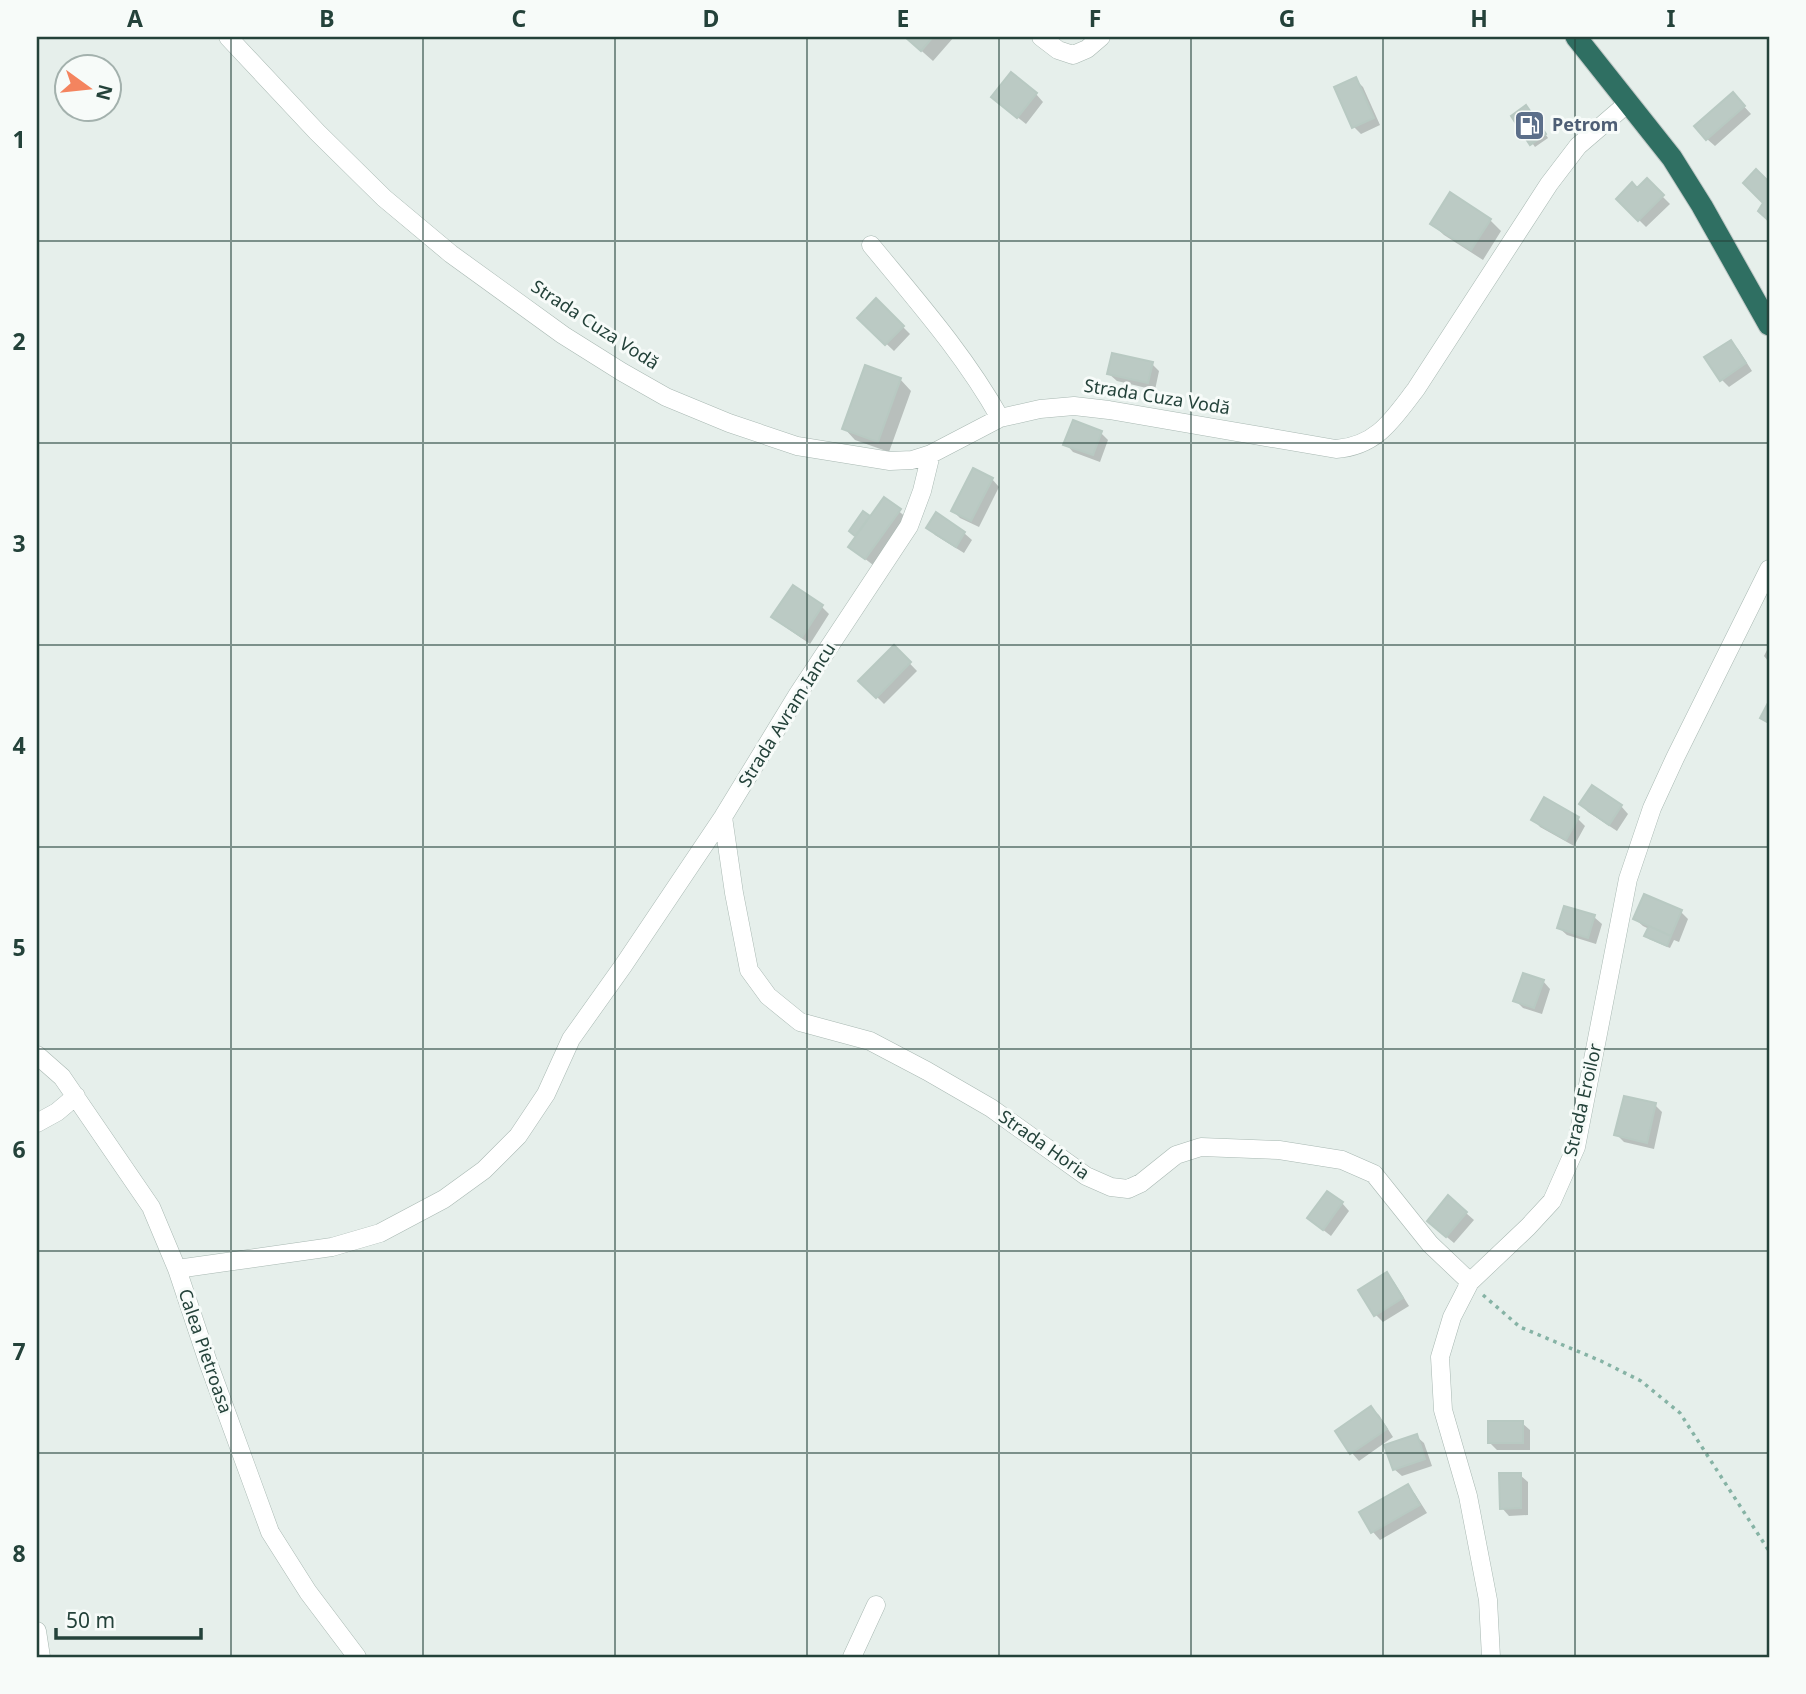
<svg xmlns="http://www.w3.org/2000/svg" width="1806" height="1694" viewBox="0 0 1806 1694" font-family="'Noto Sans',sans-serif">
<rect width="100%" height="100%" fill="#e6efeb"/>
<path fill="#0003" d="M 906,37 L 954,37 L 933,61 Z
M 1356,80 L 1363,87 L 1380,125 L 1361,134 L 1354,127 Z
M 1036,94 L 1043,102 L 1026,124 L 1001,104 Z
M 1740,102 L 1751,114 L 1715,146 L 1707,139 Z
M 1529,110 L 1548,138 L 1535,147 L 1513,116 Z
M 1647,181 L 1670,204 L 1646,227 L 1618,199 L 1637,190 Z
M 1490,220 L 1501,231 L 1483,260 L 1444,235 L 1432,224 Z
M 876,300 L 910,334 L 894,351 L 859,318 Z
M 1731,342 L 1738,349 L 1752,371 L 1729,387 L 1721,379 Z
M 1152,364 L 1159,371 L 1155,390 L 1117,381 L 1109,374 Z
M 900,379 L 911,391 L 889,452 L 855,440 L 844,428 Z
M 1101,433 L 1108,440 L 1100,462 L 1073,452 L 1066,444 Z
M 992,479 L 999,487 L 979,527 L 960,518 L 953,511 Z
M 884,499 L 907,518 L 873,565 L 850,547 L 857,537 L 851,531 L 864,514 L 870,519 Z
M 928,527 L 964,533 L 972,540 L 964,553 L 935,535 Z
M 793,587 L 822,607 L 829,614 L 810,644 L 781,624 L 774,616 Z
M 1769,646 L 1769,662 L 1764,656 Z
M 894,647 L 917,671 L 884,704 L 861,681 Z
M 1581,804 L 1621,806 L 1628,814 L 1617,831 L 1588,812 Z
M 1533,819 L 1578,819 L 1585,826 L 1574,846 L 1540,827 Z
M 1681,912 L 1688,919 L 1679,942 L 1674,940 L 1670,948 L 1649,939 L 1646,936 L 1649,929 L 1643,926 L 1635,919 Z
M 1594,917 L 1602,924 L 1596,944 L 1567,935 L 1559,928 Z
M 1543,981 L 1550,989 L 1542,1014 L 1523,1008 L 1515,1000 Z
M 1655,1105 L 1662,1112 L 1654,1149 L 1624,1142 L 1616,1134 Z
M 1342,1203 L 1349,1211 L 1331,1236 L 1317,1225 Z
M 1466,1213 L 1474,1220 L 1454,1243 L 1436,1228 Z
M 1387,1274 L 1394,1282 L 1409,1306 L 1383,1322 L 1376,1315 Z
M 1371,1408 L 1379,1415 L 1393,1437 L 1359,1461 L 1352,1453 L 1337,1432 Z
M 1522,1423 L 1530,1430 L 1530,1450 L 1497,1450 L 1490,1443 Z
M 1416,1436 L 1424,1443 L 1432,1466 L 1402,1476 L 1394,1469 Z
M 1520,1475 L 1528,1482 L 1528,1515 L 1509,1516 L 1502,1508 Z
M 1408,1486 L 1415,1494 L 1427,1513 L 1380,1540 L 1373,1532 L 1362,1513 Z"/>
<path fill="#bbcac4" stroke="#b8c9c2" stroke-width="2" d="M 905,37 L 933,37 L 921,51 Z
M 1011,72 L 1037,93 L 1017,118 L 991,97 Z
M 1356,77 L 1374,118 L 1352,128 L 1334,87 Z
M 1733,92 L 1745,106 L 1706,140 L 1694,126 Z
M 1526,105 L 1546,134 L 1530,145 L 1511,116 Z
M 1756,169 L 1769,182 L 1769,221 L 1758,211 L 1763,203 L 1743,183 Z
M 1647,178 L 1664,195 L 1638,221 L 1616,199 L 1632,182 L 1637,188 Z
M 1450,192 L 1491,219 L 1471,250 L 1430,224 Z
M 876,298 L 904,326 L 885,345 L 857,318 Z
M 1731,340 L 1746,363 L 1720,381 L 1704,357 Z
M 1112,353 L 1153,362 L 1148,383 L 1107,374 Z
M 865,365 L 901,378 L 878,442 L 842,429 Z
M 1073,420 L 1102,431 L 1093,455 L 1063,445 Z
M 973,468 L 993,478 L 971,521 L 951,511 Z
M 884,497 L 901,509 L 865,559 L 848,547 Z
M 863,511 L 870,516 L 855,536 L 849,531 Z
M 936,512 L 965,532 L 956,547 L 926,528 Z
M 793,585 L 823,605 L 802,637 L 771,617 Z
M 894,645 L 911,662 L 876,698 L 858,681 Z
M 1769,701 L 1769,723 L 1760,718 Z
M 1592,785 L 1622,805 L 1609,825 L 1579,804 Z
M 1544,797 L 1579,817 L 1566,840 L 1531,820 Z
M 1644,894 L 1682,910 L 1671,936 L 1633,919 Z
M 1564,906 L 1595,915 L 1588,938 L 1557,928 Z
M 1649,926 L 1671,936 L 1667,946 L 1644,936 Z
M 1523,973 L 1544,980 L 1534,1008 L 1513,1001 Z
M 1624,1096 L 1656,1103 L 1647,1143 L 1614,1135 Z
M 1327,1191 L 1343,1202 L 1323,1230 L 1307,1218 Z
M 1448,1195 L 1467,1212 L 1446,1237 L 1427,1221 Z
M 1387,1272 L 1403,1298 L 1374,1316 L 1358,1290 Z
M 1371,1406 L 1387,1429 L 1350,1454 L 1335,1431 Z
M 1488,1421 L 1523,1421 L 1523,1443 L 1488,1443 Z
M 1417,1434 L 1425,1459 L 1393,1470 L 1384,1445 Z
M 1499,1473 L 1521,1473 L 1521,1508 L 1500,1509 Z
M 1408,1484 L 1420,1505 L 1371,1533 L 1359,1512 Z"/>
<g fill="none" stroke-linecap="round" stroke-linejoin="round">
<defs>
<path id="street" d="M 228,37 L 317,132 L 384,198 L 451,254 L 563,335 L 622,372 L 666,397 L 729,423 L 797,446 L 890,461 L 912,460 L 931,454 L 1000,418 L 1040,409 L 1074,406 L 1109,410 L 1336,449 C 1377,446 1393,419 1416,389 L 1549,184 L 1578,146 L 1628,103
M 1041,37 L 1058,50 L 1073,55 L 1087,49 L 1101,37
M 871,245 C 917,301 964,354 1000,418
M 723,817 L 734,893 L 749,970 L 768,996 L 800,1022 L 870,1041 L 927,1071 L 991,1108 L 1086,1176 L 1111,1187 L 1128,1189 L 1141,1183 L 1176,1155 L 1201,1147 L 1279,1150 L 1342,1160 L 1374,1174 L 1430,1244 L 1470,1282
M 37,1055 L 62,1077 L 151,1207 L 177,1269 L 208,1362 L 270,1532 L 308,1592 L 357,1657
M 37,1123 L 57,1112 L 76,1096
M 177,1269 L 332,1247 L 380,1233 L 444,1199 L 484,1170 L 518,1136 L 546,1094 L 571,1039 L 623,966 L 723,817 L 798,694 L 909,526 L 922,491 L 931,454
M 37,1631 L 41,1657
M 852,1657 L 876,1605
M 1491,1657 L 1488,1600 L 1468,1496 L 1443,1410 L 1440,1357 L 1452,1317 L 1470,1282 L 1528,1227 L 1552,1201 L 1576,1147 L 1628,879 L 1652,808 L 1675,758 L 1769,569"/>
<path id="highway" d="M 1576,37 L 1672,158 L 1702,206 L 1769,325"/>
</defs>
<use href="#street" stroke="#a8b8b2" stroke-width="19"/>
<use href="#highway" stroke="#c2cac8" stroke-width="23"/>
<path stroke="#86b3a5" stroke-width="3.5" stroke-dasharray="3.5 5" stroke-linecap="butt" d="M 1483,1295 L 1520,1327 L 1601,1361 L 1641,1381 L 1680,1413 L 1769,1551"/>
<use href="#street" stroke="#fff" stroke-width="18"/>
<use href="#highway" stroke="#2f6f62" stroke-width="21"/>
</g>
<path fill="none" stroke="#24423a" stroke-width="2" stroke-opacity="0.55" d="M 231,37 L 231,1657M 423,37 L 423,1657M 615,37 L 615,1657M 807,37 L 807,1657M 999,37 L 999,1657M 1191,37 L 1191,1657M 1383,37 L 1383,1657M 1575,37 L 1575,1657M 37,241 L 1769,241M 37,443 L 1769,443M 37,645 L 1769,645M 37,847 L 1769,847M 37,1049 L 1769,1049M 37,1251 L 1769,1251M 37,1453 L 1769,1453"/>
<defs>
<symbol id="fuel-square" viewBox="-11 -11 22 22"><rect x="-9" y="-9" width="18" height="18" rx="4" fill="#5c6f8a" stroke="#f7fbf9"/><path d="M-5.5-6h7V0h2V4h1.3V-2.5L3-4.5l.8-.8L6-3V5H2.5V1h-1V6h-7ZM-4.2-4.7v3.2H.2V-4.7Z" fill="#fff"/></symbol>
</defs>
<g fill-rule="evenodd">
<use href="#fuel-square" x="1512" y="108" width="35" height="35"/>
</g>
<g text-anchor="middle" stroke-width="6" stroke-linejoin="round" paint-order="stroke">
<g font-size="18" font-weight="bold" fill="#4e5e75" stroke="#f7fbf9" text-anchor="start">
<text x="1552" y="131">Petrom</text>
</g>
<g font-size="18" fill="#24423a" stroke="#f7fbf9">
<text transform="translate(595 325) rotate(33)" y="6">Strada Cuza Vodă</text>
<text transform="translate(1157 397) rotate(9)" y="6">Strada Cuza Vodă</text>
<text transform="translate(787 715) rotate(-58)" y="6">Strada Avram Iancu</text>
<text transform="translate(1583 1100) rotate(-77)" y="6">Strada Eroilor</text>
<text transform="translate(1044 1145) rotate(35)" y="6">Strada Horia</text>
<text transform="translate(205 1351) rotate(71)" y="6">Calea Pietroasa</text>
</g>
</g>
<rect width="1806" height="1694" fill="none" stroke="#f7fbf9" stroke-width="77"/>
<g transform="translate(88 88) rotate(105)"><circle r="33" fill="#f7fbf9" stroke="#a3b1ad" stroke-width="2"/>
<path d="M0-5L12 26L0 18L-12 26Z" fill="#f4845f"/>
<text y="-10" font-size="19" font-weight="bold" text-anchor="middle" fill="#24423a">N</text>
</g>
<path d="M56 1628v10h145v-10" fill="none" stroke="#24423a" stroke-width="3.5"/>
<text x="66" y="1628" font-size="21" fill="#24423a" stroke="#f7fbf9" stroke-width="5" paint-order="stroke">50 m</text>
<rect x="38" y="38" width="1730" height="1618" fill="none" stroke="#24423a" stroke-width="2.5"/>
<g font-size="23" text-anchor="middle" font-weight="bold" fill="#24423a">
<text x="135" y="27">A</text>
<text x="327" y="27">B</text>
<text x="519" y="27">C</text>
<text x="711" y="27">D</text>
<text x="903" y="27">E</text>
<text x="1095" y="27">F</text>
<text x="1287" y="27">G</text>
<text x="1479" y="27">H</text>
<text x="1671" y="27">I</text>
<text x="19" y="148">1</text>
<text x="19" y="350">2</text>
<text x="19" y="552">3</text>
<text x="19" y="754">4</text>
<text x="19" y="956">5</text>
<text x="19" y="1158">6</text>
<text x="19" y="1360">7</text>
<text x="19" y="1562">8</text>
</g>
</svg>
